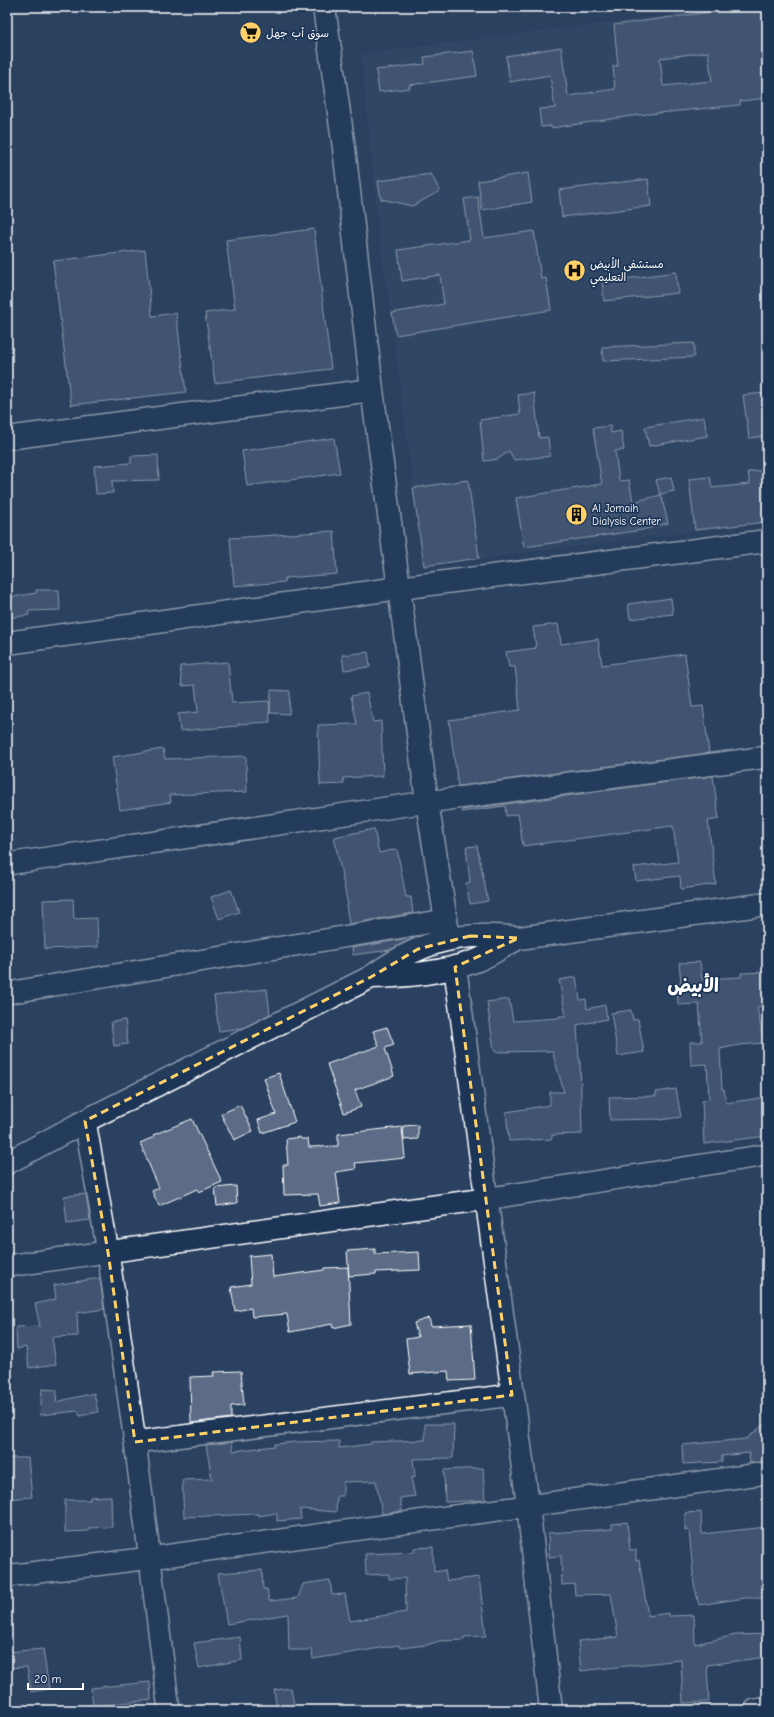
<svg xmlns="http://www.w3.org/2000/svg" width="774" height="1717" viewBox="0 0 774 1717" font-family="'Comic Neue','Playpen Sans Arabic',sans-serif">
<rect width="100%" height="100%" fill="#2a4161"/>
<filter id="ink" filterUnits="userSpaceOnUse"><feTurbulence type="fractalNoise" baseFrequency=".025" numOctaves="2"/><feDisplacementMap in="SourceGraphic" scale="8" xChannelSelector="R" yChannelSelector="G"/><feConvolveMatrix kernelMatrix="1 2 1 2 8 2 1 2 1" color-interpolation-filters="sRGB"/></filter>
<g filter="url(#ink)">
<path fill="#394e6c" d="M 731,7 L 767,7 L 767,522 L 424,566 L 387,287 L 381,253 L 361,54 Z"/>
<path fill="#5b6c86" stroke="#fff" fill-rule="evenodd" d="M 746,7 L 767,7 L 767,98 L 740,101 L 740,105 L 638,115 L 551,128 L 551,126 L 541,127 L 539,109 L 555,108 L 550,75 L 510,82 L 506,56 L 561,47 L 568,96 L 615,89 L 613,66 L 618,66 L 614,25 ZM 708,52 L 712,81 L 663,86 L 660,58 Z
M 473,51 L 477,76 L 409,85 L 410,88 L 379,92 L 376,70 L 425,64 L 424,57 Z
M 528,173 L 532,202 L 482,210 L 478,181 Z
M 431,174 L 440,191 L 412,206 L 381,199 L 378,181 Z
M 648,179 L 651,206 L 562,217 L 559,190 Z
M 478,197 L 484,238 L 534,231 L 541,279 L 546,278 L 551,310 L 396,335 L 392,313 L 444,304 L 440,275 L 402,281 L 398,250 L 470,240 L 464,199 Z
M 314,229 L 331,369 L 215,383 L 205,313 L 235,309 L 226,240 Z
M 145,250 L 152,316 L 176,313 L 186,392 L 71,405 L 53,261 Z
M 676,272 L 678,293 L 604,301 L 602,282 Z
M 694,343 L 694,357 L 603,361 L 602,347 Z
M 534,393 L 539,438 L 548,437 L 550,456 L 514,460 L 509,451 L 498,459 L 484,461 L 480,420 L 520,414 L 518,395 Z
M 767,393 L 767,436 L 749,438 L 743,395 Z
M 704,417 L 707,436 L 649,446 L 645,427 Z
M 610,426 L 611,433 L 621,431 L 624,450 L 615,451 L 619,481 L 629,480 L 633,502 L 661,495 L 668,523 L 642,530 L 524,547 L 516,498 L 602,484 L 593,428 Z
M 334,438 L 340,473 L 247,486 L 242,451 Z
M 158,455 L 159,480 L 112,481 L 113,493 L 96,494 L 94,466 L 131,463 L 131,456 Z
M 767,470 L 767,522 L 695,530 L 689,479 L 710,477 L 712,488 L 750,484 L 748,472 Z
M 671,477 L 674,491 L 660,494 L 656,480 Z
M 468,480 L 479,558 L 424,566 L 413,488 Z
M 334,531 L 337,574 L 285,578 L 285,582 L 234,586 L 230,538 Z
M 36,590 L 59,590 L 60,610 L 28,611 L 29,615 L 7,618 L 7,598 L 36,593 Z
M 671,598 L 673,614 L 630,619 L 628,604 Z
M 558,624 L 561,644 L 598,639 L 602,665 L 685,654 L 692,707 L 703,706 L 709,753 L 458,786 L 449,720 L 520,710 L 515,667 L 509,667 L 506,652 L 536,648 L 533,627 Z
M 368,652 L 370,667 L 344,670 L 342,655 Z
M 228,662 L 232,703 L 269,701 L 270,722 L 238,724 L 238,726 L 180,731 L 178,714 L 198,712 L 195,685 L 182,686 L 180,666 Z
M 271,690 L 290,691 L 289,714 L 270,713 Z
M 367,693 L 373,722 L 381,721 L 383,776 L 343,778 L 344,784 L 320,785 L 318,725 L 357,724 L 351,696 Z
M 163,749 L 165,759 L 246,756 L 247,792 L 170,795 L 171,802 L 120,810 L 112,757 Z
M 713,776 L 719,819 L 708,821 L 716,884 L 681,889 L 680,876 L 636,881 L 634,867 L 678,862 L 673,826 L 523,846 L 518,814 L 506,816 L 505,806 L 462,812 L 462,810 Z
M 374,829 L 379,853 L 397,849 L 406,897 L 411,897 L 413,913 L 349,924 L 346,905 L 348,905 L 334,837 Z
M 477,846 L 488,901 L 470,904 L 466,883 L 470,882 L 466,847 Z
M 231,890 L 239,912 L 219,919 L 211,897 Z
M 73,899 L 74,919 L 97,918 L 98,947 L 45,949 L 43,900 Z
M 415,937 L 390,950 L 353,955 L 352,948 Z
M 700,962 L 702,979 L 741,977 L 741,973 L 767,972 L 767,1006 L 757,1007 L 764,1043 L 739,1045 L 720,1049 L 722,1089 L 724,1089 L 726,1103 L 767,1097 L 767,1136 L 704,1144 L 702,1101 L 709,1099 L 707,1064 L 691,1065 L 690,1042 L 702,1042 L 699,1004 L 678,1005 L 677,983 L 681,983 L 679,963 Z
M 576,977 L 580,1000 L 586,999 L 587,1009 L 605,1005 L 607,1019 L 577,1025 L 579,1059 L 580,1059 L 582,1134 L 552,1135 L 552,1139 L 509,1141 L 506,1112 L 550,1105 L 550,1092 L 564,1092 L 552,1051 L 496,1052 L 494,1050 L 487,1002 L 509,999 L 513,1021 L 559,1018 L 559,1016 L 566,1016 L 559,980 Z
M 267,989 L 270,1014 L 243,1028 L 219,1031 L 214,996 Z
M 631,1010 L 633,1020 L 638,1019 L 644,1052 L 618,1056 L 611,1013 Z
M 125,1020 L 128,1044 L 114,1046 L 111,1022 Z
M 387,1027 L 394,1045 L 385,1048 L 394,1076 L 355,1090 L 361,1107 L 344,1113 L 327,1064 L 379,1046 L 373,1031 Z
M 279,1073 L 295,1122 L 262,1133 L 258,1120 L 276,1114 L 264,1078 Z
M 676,1089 L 681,1117 L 660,1120 L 660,1119 L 610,1120 L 609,1097 L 656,1096 L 656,1092 Z
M 240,1105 L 253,1131 L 234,1140 L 221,1114 Z
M 192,1119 L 222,1182 L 199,1192 L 197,1189 L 159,1206 L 152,1191 L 159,1188 L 140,1143 L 154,1137 L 153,1135 Z
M 418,1125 L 418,1139 L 404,1140 L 403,1126 Z
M 402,1127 L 405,1158 L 355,1163 L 356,1169 L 336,1172 L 340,1203 L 320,1206 L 318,1194 L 284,1195 L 283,1165 L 288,1165 L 286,1139 L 300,1137 L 301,1139 L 308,1139 L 309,1147 L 338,1146 L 338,1134 Z
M 236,1186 L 237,1203 L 217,1206 L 215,1188 Z
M 86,1194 L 90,1220 L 67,1223 L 64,1196 Z
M 375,1249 L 375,1254 L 419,1252 L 420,1270 L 376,1272 L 376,1274 L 349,1276 L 347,1251 Z
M 271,1254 L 273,1277 L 324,1270 L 324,1268 L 348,1267 L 351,1324 L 333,1328 L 332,1324 L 290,1332 L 287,1314 L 252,1317 L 251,1308 L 235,1311 L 231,1287 L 251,1284 L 249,1256 Z
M 100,1278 L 104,1309 L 77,1313 L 78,1336 L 52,1337 L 56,1364 L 29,1368 L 26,1347 L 17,1349 L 16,1327 L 40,1326 L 35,1304 L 56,1299 L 54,1285 Z
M 429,1318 L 431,1326 L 471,1324 L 475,1380 L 449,1381 L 448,1371 L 410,1374 L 406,1339 L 418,1337 L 414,1323 Z
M 241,1371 L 244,1405 L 231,1406 L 231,1418 L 191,1423 L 190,1377 L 214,1376 L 213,1372 Z
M 42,1389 L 57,1390 L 56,1402 L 94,1393 L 98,1412 L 80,1416 L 78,1411 L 40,1415 Z
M 767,1422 L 767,1461 L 750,1463 L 749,1453 L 722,1456 L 722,1462 L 683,1464 L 682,1445 L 746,1439 Z
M 425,1424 L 454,1424 L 453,1458 L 413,1459 L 415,1477 L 411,1478 L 415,1496 L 400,1498 L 402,1511 L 382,1514 L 376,1481 L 343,1482 L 343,1496 L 337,1496 L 336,1512 L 300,1509 L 301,1519 L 277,1521 L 277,1513 L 259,1516 L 259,1514 L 184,1517 L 182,1480 L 212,1479 L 206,1445 L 232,1442 L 233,1451 L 275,1446 L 275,1444 L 295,1442 L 339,1441 L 339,1448 L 371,1444 L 371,1442 L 425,1440 Z
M 7,1458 L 28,1458 L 32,1497 L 7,1499 Z
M 483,1468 L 485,1500 L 445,1502 L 444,1470 Z
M 111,1496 L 112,1527 L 89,1528 L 89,1531 L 65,1532 L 65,1500 L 90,1500 L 90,1497 Z
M 701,1512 L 702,1534 L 767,1527 L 767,1598 L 745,1598 L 699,1605 L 694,1584 L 689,1530 L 685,1531 L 685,1513 Z
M 627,1522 L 630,1550 L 636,1550 L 636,1561 L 639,1560 L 648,1616 L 668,1613 L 669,1616 L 694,1615 L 695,1644 L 736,1635 L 767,1634 L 767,1657 L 707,1665 L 709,1702 L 683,1703 L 681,1660 L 581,1671 L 578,1641 L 618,1637 L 611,1594 L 575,1595 L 574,1584 L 562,1585 L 561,1556 L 549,1557 L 548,1533 L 612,1529 L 612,1524 Z
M 433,1547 L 434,1572 L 445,1570 L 447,1581 L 479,1577 L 486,1636 L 464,1637 L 464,1640 L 439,1641 L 427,1645 L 400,1648 L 399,1645 L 313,1659 L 312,1650 L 289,1650 L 288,1614 L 227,1624 L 218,1573 L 262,1570 L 263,1589 L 267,1589 L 269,1601 L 298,1598 L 303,1584 L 330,1580 L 332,1595 L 345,1594 L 350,1621 L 406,1612 L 405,1578 L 389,1579 L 389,1574 L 366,1575 L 365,1554 L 414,1552 L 414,1548 Z
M 240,1637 L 242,1660 L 199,1668 L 194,1643 Z
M 43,1649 L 49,1689 L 31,1692 L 27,1667 L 7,1668 L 7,1652 Z
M 150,1682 L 151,1700 L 93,1706 L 91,1688 Z
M 291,1688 L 295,1710 L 277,1710 L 274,1690 Z"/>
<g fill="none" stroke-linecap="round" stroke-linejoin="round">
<defs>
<path id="minor" d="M 7,864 L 427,802 L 767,757
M 7,993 L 445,920
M 85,1121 L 108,1252 L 135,1442 L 169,1710
M 7,1266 L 485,1199 L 767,1155
M 135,1442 L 512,1395
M 7,1576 L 150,1558 L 767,1473
M 755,1710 L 767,1708"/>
<path id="tertiary" d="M 324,7 L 344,148 L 372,390 L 399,588 L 427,802 L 449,939
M 7,438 L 372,390
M 455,967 L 528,1505 L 551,1710
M 371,977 C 407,976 444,973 478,960 C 492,954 505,945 519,938
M 7,1163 L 85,1121 L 371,977 C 420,942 458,930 519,938 L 767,904"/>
<path id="primary" d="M 7,643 L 399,588 L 767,541"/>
</defs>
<use href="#minor" stroke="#fff" stroke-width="24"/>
<use href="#tertiary" stroke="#fff" stroke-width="25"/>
<use href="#primary" stroke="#fff" stroke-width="25"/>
<use href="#minor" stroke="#1d3557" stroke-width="21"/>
<use href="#tertiary" stroke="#1d3557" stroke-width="22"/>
<use href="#primary" stroke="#1d3557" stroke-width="22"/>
</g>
</g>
<path d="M0 0H774V1717H0ZM 470,936 L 519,938 L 455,967 L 512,1395 L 135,1442 L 108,1252 L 85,1121 L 371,977 L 418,949 Z" fill="#2a4161" fill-opacity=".55" fill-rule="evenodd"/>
<path fill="none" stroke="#ffd166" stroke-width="3" stroke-dasharray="8 5" stroke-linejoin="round" d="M 470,936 L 519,938 L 455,967 L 512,1395 L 135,1442 L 108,1252 L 85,1121 L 371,977 L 418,949 Z"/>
<defs>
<symbol id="supermarket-disc" viewBox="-11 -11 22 22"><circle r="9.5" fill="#ffd166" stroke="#1d3557"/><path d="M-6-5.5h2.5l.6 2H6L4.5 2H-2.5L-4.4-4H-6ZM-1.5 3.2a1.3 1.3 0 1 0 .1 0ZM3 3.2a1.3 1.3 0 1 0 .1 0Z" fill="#111"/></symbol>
<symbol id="hospital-disc" viewBox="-11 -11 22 22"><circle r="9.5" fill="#ffd166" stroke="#1d3557"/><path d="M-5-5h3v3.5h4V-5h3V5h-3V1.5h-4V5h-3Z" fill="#111"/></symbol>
<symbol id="building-disc" viewBox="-11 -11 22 22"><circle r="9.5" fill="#ffd166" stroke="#1d3557"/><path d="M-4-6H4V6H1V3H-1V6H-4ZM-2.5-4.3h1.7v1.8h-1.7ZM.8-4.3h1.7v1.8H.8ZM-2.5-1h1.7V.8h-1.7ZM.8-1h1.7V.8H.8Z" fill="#111"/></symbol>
</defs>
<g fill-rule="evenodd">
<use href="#supermarket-disc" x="238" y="20" width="25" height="25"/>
<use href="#hospital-disc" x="562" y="258" width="25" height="25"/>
<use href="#building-disc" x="564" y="502" width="25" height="25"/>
</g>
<g text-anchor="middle" stroke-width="3.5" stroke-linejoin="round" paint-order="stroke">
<g font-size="11" fill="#fff" stroke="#1d3557" text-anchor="start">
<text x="266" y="37">سوق أب جهل</text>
<text x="590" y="268">مستشفى الأبيض<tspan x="590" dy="13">التعليمي</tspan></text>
<text x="592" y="512">Al Jomaih<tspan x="592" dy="13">Dialysis Center</tspan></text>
</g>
<g font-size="19" font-weight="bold" fill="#fff" stroke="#1d3557">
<text x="693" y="992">الأبيض</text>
</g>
</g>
<rect width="774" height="1717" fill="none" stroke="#1d3557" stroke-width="24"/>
<rect x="12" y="12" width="750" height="1693" fill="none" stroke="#fff" stroke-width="1.5" filter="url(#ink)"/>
<path d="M28 1683v6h55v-6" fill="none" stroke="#ffffff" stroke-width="2"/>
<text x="34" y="1683" font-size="12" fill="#ffffff" stroke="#1d3557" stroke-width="3" paint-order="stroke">20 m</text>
</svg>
